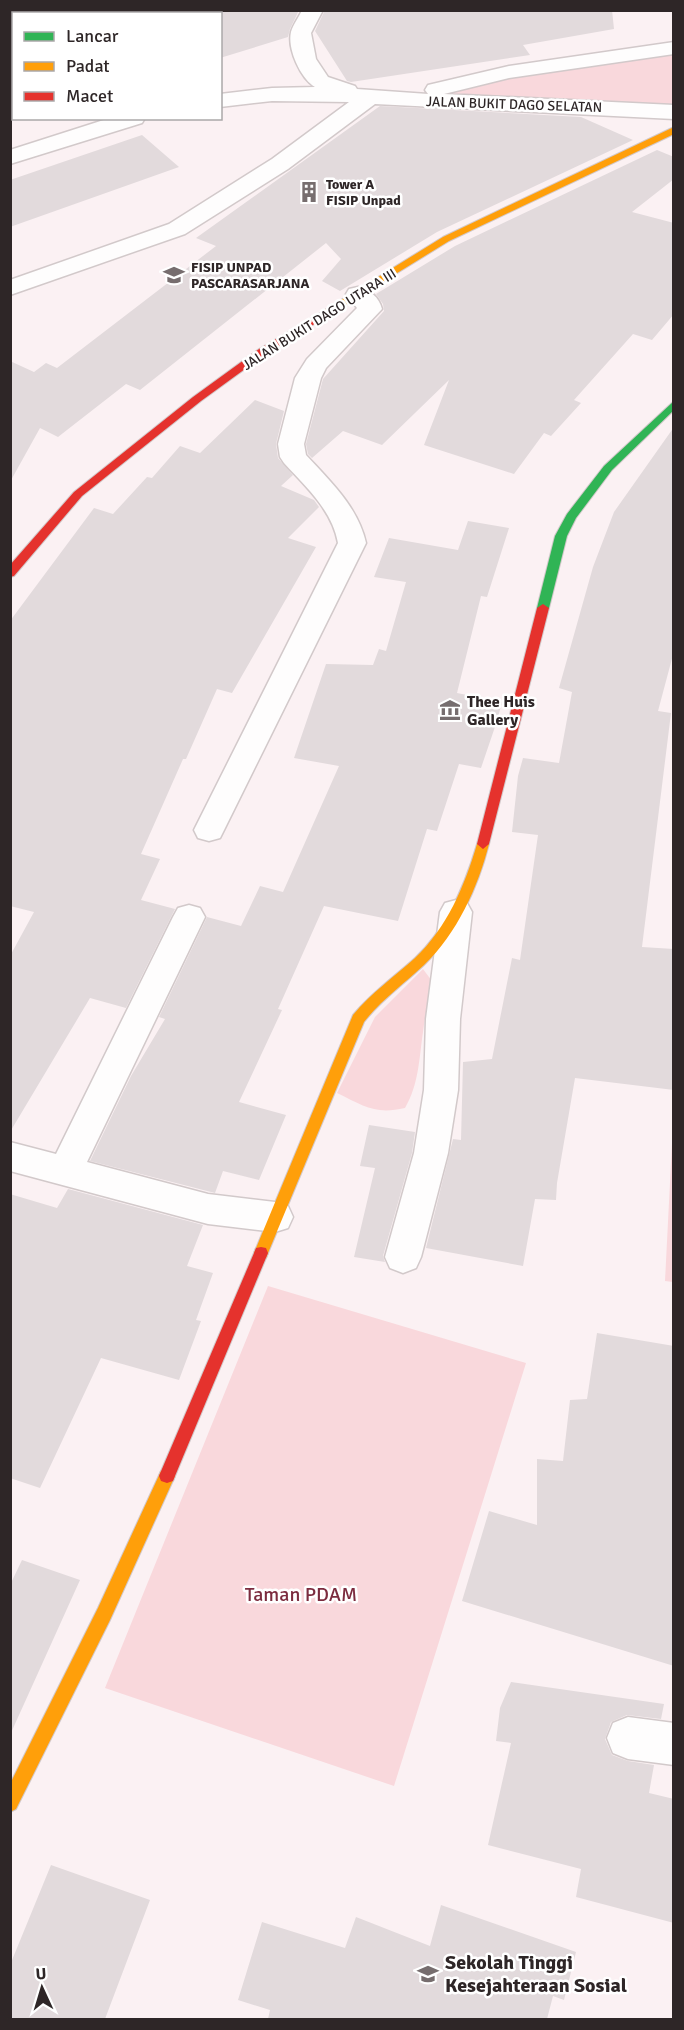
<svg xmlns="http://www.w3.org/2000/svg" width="684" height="2030" viewBox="0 0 684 2030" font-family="Signika,sans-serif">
<rect width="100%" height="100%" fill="#fbf1f3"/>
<path fill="#f9d8dc" d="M 673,53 L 673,109 L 440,98 L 438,93 L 512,76 Z
M 423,969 L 432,981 C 429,998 425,1015 423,1032 C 419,1059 419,1084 405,1108 C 375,1115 364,1106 337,1093 L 375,1017 Z
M 672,1143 L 674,1143 L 673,1282 L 665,1281 Z
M 268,1286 L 526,1363 L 394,1786 L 105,1688 Z"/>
<path fill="#e2dadc" d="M 220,10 L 299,10 L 290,29 L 288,37 L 220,58 Z
M 325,10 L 612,10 L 614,29 L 523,45 L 530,55 L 351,82 L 347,81 L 315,31 Z
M 380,106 L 581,117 L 633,140 L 437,232 L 340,291 L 322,281 L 341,259 L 326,243 L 140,390 L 126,384 L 58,437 L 40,428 L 10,482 L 10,361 L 34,372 L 46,363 L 57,368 L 216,246 L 196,238 Z
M 142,135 L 179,167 L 10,227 L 10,180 Z
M 657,150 L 674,157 L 674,179 L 632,212 L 674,223 L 674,314 L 652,340 L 633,334 L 574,400 L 581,403 L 551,436 L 544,433 L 514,474 L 424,445 L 449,380 L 382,445 L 343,431 L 312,458 L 308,454 L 306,444 L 323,379 L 384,311 L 383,304 L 376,294 L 455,246 Z
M 255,400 L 284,411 L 276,444 L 278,458 L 293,475 L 281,486 L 314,500 L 319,507 L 288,538 L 316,547 L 232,693 L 217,689 L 186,759 L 183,759 L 141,854 L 160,859 L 141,900 L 175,909 L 126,1008 L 90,998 L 10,1132 L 10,956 L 34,912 L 10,906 L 10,621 L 94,508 L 113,514 L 147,477 L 152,478 L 180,446 L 200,453 Z
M 674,427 L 674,651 L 658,711 L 671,713 L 642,947 L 674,949 L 674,1090 L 575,1078 L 557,1183 L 556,1200 L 535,1199 L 523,1266 L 426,1248 L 453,1139 L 461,1140 L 463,1062 L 492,1059 L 512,958 L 520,960 L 538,835 L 512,832 L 518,776 L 523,758 L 559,763 L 572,692 L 559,688 L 593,567 L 614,512 Z
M 468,521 L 509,528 L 487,597 L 481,596 L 457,693 L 502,702 L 497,721 L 481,768 L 459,764 L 437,831 L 427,829 L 398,921 L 324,906 L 278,1009 L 282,1010 L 239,1102 L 286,1115 L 259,1180 L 223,1171 L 215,1193 L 90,1161 L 131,1076 L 165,1019 L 159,1017 L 207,917 L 241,926 L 260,886 L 283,892 L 339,766 L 294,758 L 326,664 L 373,665 L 379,649 L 386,651 L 406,582 L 374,577 L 389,538 L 458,550 Z
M 369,1125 L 415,1132 L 412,1153 L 383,1256 L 385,1262 L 354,1257 L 375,1168 L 360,1166 Z
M 68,1189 L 203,1225 L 187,1266 L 213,1273 L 196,1320 L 201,1321 L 179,1380 L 101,1358 L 40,1488 L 10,1478 L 10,1194 L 57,1208 Z
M 597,1333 L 674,1346 L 674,1666 L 462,1601 L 489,1511 L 537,1525 L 537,1459 L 563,1461 L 570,1400 L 587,1399 Z
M 22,1560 L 80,1580 L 10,1735 L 10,1585 Z
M 511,1682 L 664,1704 L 661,1719 L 627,1715 L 611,1722 L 605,1739 L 612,1755 L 628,1761 L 654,1765 L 649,1793 L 674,1799 L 674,1923 L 576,1897 L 581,1869 L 488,1845 L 511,1743 L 496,1741 L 500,1708 Z
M 51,1865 L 150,1900 L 105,2019 L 10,2019 L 10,1965 Z
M 441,1905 L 576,1952 L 564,2000 L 553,1996 L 547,2019 L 268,2019 L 270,2010 L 238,2000 L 262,1922 L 345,1948 L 356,1917 L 430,1946 Z"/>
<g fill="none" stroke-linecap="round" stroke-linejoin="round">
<defs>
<path id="street" d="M 302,10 L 323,10 L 311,33 L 316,59 L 328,77 L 355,86 L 357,89 L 428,94 L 425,90 L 428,85 L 509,66 L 674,42 L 674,54 L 509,78 L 444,94 L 674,105 L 674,119 L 375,104 L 288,169 L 185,234 L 10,295 L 10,280 L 169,224 L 272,159 L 349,102 L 272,101 L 220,107 L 220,94 L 272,88 L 315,87 C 301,79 287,49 291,32 C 293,25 299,17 302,10 Z
M 10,21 L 14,21 L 14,33 L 10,33 Z
M 110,118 L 145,118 L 142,123 L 10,164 L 10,150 Z
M 358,287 C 370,290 379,297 382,309 L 326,368 L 321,378 L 304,444 L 306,455 C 330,481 358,507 366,543 L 224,830 L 220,838 L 209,841 L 198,838 L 194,830 L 338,543 C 332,510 306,487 284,463 L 280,457 L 278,444 L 295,378 L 307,359 L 357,308 L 346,294 L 349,289 Z
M 456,900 L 467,903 L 472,912 L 460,1019 L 458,1090 L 448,1153 L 421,1257 L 416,1268 L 403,1273 L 390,1268 L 385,1257 L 414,1153 L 424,1090 L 426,1019 L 440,912 L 445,903 Z
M 189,905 L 200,908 L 205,917 L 87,1162 L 208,1194 L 275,1202 L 288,1206 L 293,1217 L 288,1228 L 275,1232 L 208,1224 L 10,1171 L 10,1142 L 56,1154 L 173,917 L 178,908 Z
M 628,1717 L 674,1723 L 674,1765 L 628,1759 L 613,1753 L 607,1738 L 613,1723 Z"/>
<path id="fast" d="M 674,401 L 674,410 L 612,470 L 576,518 L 567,536 L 549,608 L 543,612 L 539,611 L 537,608 L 555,536 L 567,514 L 604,466 Z"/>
<path id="slow" d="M 674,127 L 674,134 L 449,241 L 316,323 L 308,323 L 307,321 L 443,237 Z
M 483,839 L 489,844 C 478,887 457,934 424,965 C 404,984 381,1000 364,1022 L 268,1253 L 266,1258 L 261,1259 L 256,1258 L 254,1253 L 353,1015 C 371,993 394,977 415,958 C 447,928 465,885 477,844 Z
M 167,1469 L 173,1471 L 175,1476 L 110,1620 L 16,1809 L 10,1812 L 10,1784 L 98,1608 L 161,1471 Z"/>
<path id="jam" d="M 312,318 L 316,319 L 316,323 L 267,353 L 201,401 L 82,496 L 14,576 L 10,577 L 10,565 L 74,492 L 193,397 L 259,349 Z
M 543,604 L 549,608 L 489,844 L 483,849 L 477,844 L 537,608 Z
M 261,1247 L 266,1248 L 268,1253 L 175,1476 L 173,1481 L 167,1483 L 161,1481 L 159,1476 L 254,1253 L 256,1248 Z"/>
</defs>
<use href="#street" stroke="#d2c9ca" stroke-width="3"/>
<use href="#fast" stroke="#d2c9ca" stroke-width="2"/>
<use href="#slow" stroke="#d2c9ca" stroke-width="2"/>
<use href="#jam" stroke="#d2c9ca" stroke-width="2"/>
<use href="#street" fill="#fefdfd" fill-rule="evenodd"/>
<use href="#fast" fill="#30b455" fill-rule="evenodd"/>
<use href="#slow" fill="#ff9f0a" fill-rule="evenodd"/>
<use href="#jam" fill="#e5322d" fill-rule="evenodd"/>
</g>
<defs>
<symbol id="building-bare" viewBox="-9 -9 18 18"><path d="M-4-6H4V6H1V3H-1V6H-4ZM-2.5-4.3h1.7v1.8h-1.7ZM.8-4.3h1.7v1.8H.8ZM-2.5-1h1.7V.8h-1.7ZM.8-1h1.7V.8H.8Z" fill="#766d6e" stroke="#fff" stroke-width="2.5" paint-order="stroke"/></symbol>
<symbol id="university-bare" viewBox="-9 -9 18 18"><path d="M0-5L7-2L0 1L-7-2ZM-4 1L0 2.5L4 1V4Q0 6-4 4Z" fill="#766d6e" stroke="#fff" stroke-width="2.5" paint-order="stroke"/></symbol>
<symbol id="museum-bare" viewBox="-9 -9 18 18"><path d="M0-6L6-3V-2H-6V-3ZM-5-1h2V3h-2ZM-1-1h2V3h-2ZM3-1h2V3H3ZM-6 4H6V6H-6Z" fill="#766d6e" stroke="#fff" stroke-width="2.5" paint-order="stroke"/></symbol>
</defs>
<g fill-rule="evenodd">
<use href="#building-bare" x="294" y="177" width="30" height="30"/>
<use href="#university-bare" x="159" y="260" width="30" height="30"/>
<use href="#museum-bare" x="435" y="695" width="30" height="30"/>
<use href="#university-bare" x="413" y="1959" width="30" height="30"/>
</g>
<g text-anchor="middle" stroke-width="5" stroke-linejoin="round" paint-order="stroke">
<g font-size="14" fill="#2e2627" stroke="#fff">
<text transform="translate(514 104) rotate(2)" y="5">JALAN BUKIT DAGO SELATAN</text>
<text transform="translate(319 319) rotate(-32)" y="5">JALAN BUKIT DAGO UTARA III</text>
</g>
<g font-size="14" font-weight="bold" fill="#2e2627" stroke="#fff" text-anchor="start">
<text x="326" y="189">Tower A<tspan x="326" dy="16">FISIP Unpad</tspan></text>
<text x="191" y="272">FISIP UNPAD<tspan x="191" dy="16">PASCARASARJANA</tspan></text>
</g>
<g font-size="16" font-weight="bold" fill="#2e2627" stroke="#fff" text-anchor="start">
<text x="467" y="707">Thee Huis<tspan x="467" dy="18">Gallery</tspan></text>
</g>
<g font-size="20" fill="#7c2c3f" stroke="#fff">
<text x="301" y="1601">Taman PDAM</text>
</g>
<g font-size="20" font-weight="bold" fill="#2e2627" stroke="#fff" text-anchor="start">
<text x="445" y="1969">Sekolah Tinggi<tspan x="445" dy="23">Kesejahteraan Sosial</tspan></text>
</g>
</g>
<rect width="684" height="2030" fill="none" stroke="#2e2627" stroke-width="24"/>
<rect x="12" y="12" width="210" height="108" fill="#ffffff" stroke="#aba8a9" stroke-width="1.5"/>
<rect x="24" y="32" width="30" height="9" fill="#30b455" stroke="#aba8a9" stroke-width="1.5"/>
<text x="66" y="42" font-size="18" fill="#2e2627">Lancar</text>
<rect x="24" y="62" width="30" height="9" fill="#ff9f0a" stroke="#aba8a9" stroke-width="1.5"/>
<text x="66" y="72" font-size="18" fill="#2e2627">Padat</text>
<rect x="24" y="92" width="30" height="9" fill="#e5322d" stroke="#aba8a9" stroke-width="1.5"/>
<text x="66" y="102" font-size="18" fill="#2e2627">Macet</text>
<g transform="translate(42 1988) rotate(356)" stroke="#ffffff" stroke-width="4.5" paint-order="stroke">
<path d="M0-4.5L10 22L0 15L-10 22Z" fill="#2e2627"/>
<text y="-9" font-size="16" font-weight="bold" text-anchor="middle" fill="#2e2627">U</text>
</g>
</svg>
